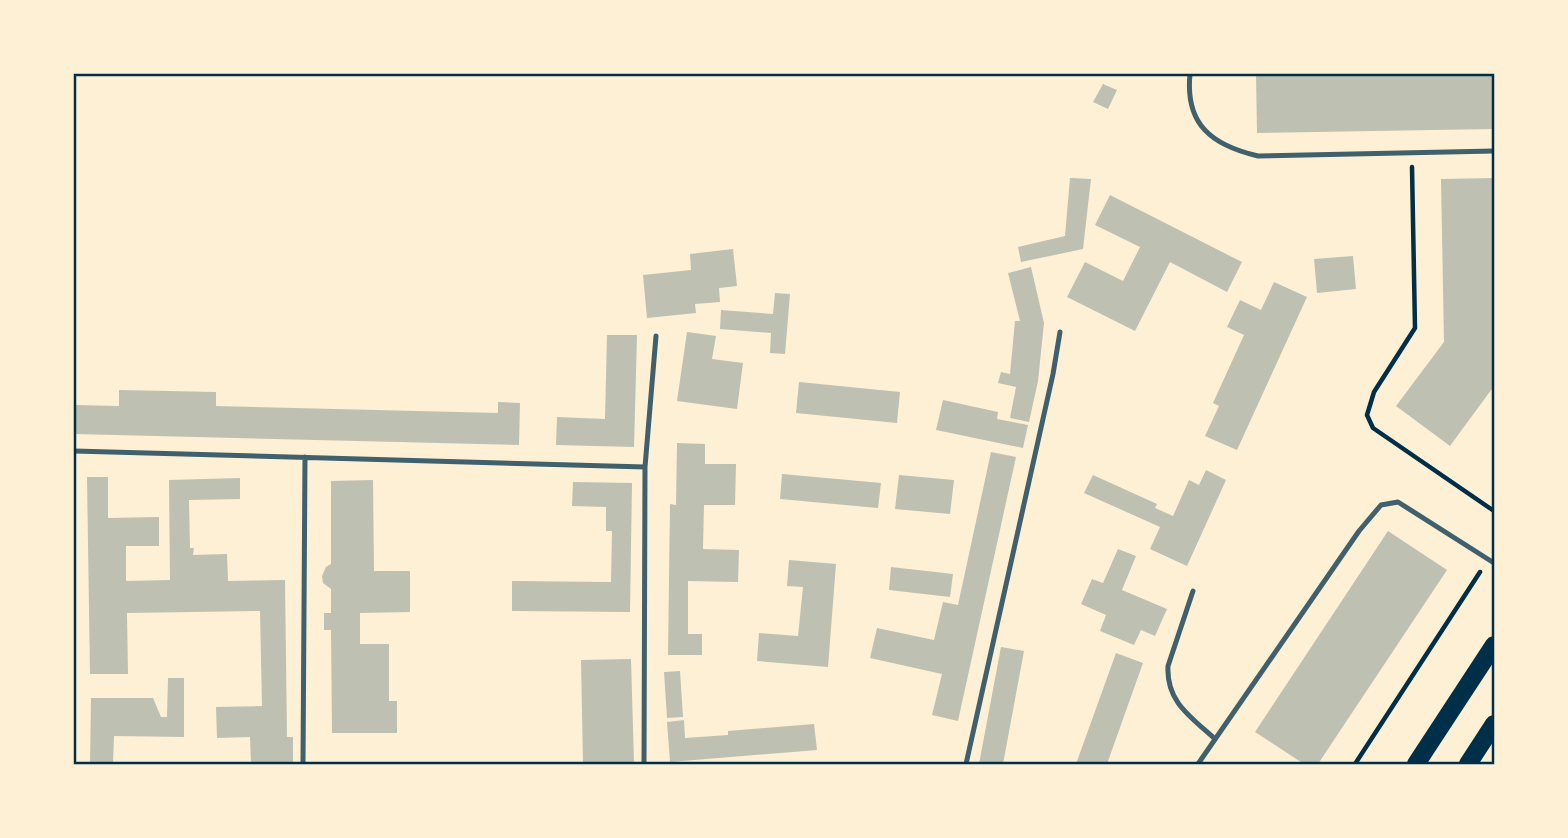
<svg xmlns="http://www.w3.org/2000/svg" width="1568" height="838" viewBox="0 0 1568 838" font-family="'Sofia Sans Condensed',sans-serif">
<rect width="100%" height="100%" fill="#fdf0d5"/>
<path fill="#bec0b2" d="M 1256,74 L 1494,74 L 1494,129 L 1257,133 Z
M 1103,84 L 1117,90 L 1108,109 L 1093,102 Z
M 1070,178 L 1091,179 L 1083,249 L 1021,262 L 1018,247 L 1065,236 Z
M 1494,178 L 1494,386 L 1450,446 L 1396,406 L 1444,342 L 1441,179 Z
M 1110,195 L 1242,262 L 1227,292 L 1170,262 L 1135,331 L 1067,297 L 1085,262 L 1123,281 L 1140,247 L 1095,225 Z
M 733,249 L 737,286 L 719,288 L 720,302 L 695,304 L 696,313 L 647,318 L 643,275 L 691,270 L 690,254 Z
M 1353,256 L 1356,289 L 1317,293 L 1314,259 Z
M 1031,267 L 1044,323 L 1038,381 L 1029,422 L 1010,418 L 1016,387 L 998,383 L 1001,372 L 1010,374 L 1015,321 L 1020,321 L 1008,273 Z
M 1274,282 L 1307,297 L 1237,450 L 1205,436 L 1219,406 L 1213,403 L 1244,335 L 1227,327 L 1240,300 L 1261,310 Z
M 775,293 L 790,294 L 785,354 L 770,353 L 771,333 L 720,329 L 721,310 L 773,314 Z
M 687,332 L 716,336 L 712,359 L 743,363 L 737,409 L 677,401 Z
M 607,335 L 637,335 L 634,447 L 556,445 L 557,417 L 605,419 Z
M 799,382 L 900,392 L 897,423 L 796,413 Z
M 119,390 L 216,392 L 216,406 L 498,413 L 498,402 L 520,403 L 519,445 L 74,434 L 74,405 L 119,406 Z
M 943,400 L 998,412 L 997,419 L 1028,425 L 1023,448 L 936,430 Z
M 677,443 L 705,444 L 705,464 L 736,464 L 735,505 L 704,505 L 703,549 L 739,550 L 738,582 L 688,581 L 688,634 L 702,634 L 702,655 L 668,655 L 670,504 L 676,505 Z
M 991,452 L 1016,457 L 958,721 L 932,715 L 942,674 L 870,658 L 877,628 L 934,640 L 943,602 L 958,605 Z
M 1206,470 L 1226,480 L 1187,566 L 1150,549 L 1160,527 L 1084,493 L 1093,475 L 1157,504 L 1155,508 L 1173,516 L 1189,480 L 1199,485 Z
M 782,474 L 881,483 L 878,508 L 780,499 Z
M 899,475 L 954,480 L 950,514 L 895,509 Z
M 87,477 L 108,477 L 108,518 L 159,517 L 159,546 L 126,546 L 126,581 L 170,580 L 169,480 L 240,478 L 240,499 L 189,500 L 190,548 L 194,548 L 193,555 L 227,554 L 228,581 L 285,580 L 287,737 L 293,737 L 293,764 L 251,764 L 250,737 L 217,738 L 216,707 L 262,706 L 260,611 L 127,613 L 128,674 L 90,674 Z
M 373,480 L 374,571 L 410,571 L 410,612 L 360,613 L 360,644 L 389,644 L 389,701 L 397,701 L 397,733 L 332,733 L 331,630 L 324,630 L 324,613 L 331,613 L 331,589 L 323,583 L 322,576 L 326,567 L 331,564 L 331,481 Z
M 573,482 L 632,483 L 630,612 L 512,611 L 512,581 L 611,582 L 612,531 L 606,531 L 606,507 L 572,506 Z
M 1388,531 L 1447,570 L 1318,764 L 1304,764 L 1255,732 Z
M 1118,549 L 1136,556 L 1122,590 L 1167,609 L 1155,636 L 1141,630 L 1134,645 L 1100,631 L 1106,615 L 1081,604 L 1092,579 L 1103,583 Z
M 789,560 L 836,564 L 828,667 L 757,661 L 759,633 L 798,636 L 803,587 L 787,586 Z
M 891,567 L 953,574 L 950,597 L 889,590 Z
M 1001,647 L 1024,651 L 1003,764 L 979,764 Z
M 1116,653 L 1143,663 L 1107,764 L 1076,764 Z
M 631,659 L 634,763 L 583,764 L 581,660 Z
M 680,671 L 683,717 L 667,718 L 664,672 Z
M 168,678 L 184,678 L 184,737 L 114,736 L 113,764 L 90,764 L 91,698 L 153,698 L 161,717 L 167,717 Z
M 684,720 L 685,738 L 728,735 L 728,731 L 814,724 L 817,750 L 670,762 L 667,722 Z"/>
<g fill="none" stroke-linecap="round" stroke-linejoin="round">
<path stroke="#003049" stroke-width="4.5" d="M 1412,167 L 1415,328 L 1374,392 L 1367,415 L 1373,428 L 1494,511
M 1355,764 L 1480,572"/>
<path stroke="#3f606c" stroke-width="5" d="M 1190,74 C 1185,124 1211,145 1258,156 L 1494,151
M 74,451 L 645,467 L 644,764
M 645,467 L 656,336
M 1193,591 L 1168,666 C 1166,702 1191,717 1215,739
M 303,764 L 305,457
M 966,764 L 1053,374 L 1060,332
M 1198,764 L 1359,531 L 1381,505 L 1398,502 L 1494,563"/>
<path stroke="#003049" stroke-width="18" d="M 1416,764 L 1494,645
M 1468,764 L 1494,724"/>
</g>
<rect width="1568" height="838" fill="none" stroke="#fdf0d5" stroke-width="150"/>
<rect x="75" y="75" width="1418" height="688" fill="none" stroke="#003049" stroke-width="2.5"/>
</svg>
